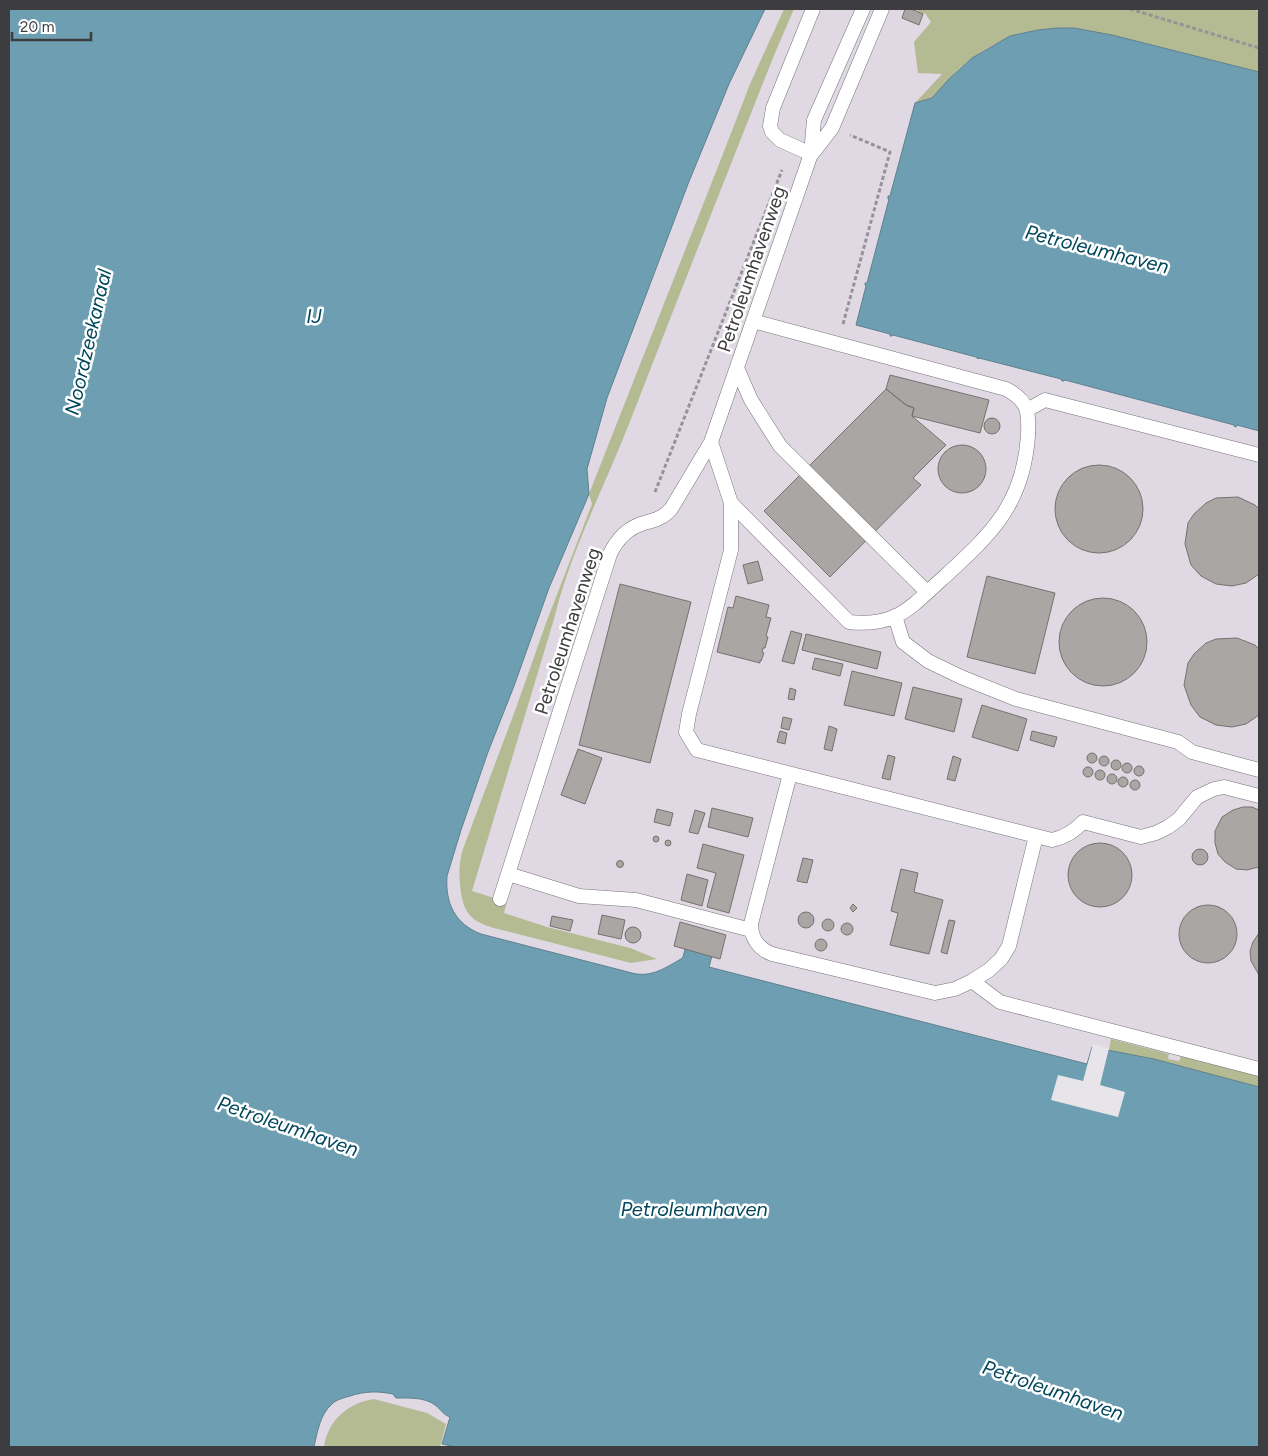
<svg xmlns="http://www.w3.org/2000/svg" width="1268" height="1456" viewBox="0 0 1268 1456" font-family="Figtree,sans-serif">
<rect width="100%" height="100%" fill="#e8e5ea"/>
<path fill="#e0d9e4" d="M 579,9 L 1259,9 L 1259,1447 L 278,1447 Z"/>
<path fill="#b4ba92" d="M 784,9 L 794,9 L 775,53 C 725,178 676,304 627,429 C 602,492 570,553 554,619 L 472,891 L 507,902 L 504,913 L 547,927 L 630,948 L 657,959 L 631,963 L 498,929 C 470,922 463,913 460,885 C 459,872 459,862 463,849 L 516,708 L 546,623 L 592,504 L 589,494 L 721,159 L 750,84 Z
M 918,9 L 1248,9 L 1259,11 L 1259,72 L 1084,30 C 1038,23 994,38 959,69 C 950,77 941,91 933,97 C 929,100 920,101 915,103 L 942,74 L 918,73 L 914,42 L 931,22 L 925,13 L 923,14 L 917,11 Z
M 1111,1039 L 1169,1054 L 1168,1059 L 1179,1061 L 1181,1056 L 1259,1075 L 1259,1087 L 1154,1059 L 1109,1050 Z
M 374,1399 L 427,1413 L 446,1424 L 440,1447 L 324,1447 C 328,1420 348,1403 374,1399 Z"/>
<path fill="#6e9eb1" stroke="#5f818e" d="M 9,9 L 765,9 L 729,84 L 688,184 L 607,398 L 587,469 L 589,494 L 549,588 L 514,686 L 488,752 L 461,830 L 447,876 C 445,903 455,924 481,934 L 632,973 C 651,978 665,968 681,959 L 683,957 L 685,949 L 712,956 L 709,967 L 1087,1064 L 1092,1047 L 1154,1059 L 1259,1087 L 1259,1447 L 456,1447 L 442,1444 L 450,1417 C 442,1414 441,1409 435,1405 C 425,1397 408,1398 396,1398 L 393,1394 C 378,1391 365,1391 350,1396 C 344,1398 337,1399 332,1404 C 320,1414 317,1433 314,1447 L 9,1447 Z
M 1057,28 L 1074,28 L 1112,35 L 1259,72 L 1259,431 L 1237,425 L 1236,427 L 1234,426 L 1234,425 L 1065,380 L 1064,381 L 1062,381 L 1061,379 L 979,358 L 978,359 L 976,357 L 893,335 L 892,336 L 890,336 L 890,334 L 856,325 L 866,286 L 865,285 L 865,283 L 867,283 L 889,199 L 888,199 L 888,196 L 890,196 L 915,103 L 932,98 L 949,79 L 972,58 L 1010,36 L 1038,30 Z"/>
<path fill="#e8e5ea" d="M 1093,1044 L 1109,1048 L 1100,1085 L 1125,1092 L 1118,1117 L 1051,1100 L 1058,1075 L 1083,1081 Z"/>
<path fill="#aaa6a3" stroke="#75716e" d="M 905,9 L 911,9 L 923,14 L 919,25 L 902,18 Z
M 890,375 L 989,400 L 980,433 L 912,416 L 914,408 L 906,405 L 886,389 Z
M 886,389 L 906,405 L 914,408 L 912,416 L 946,445 L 913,478 L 921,485 L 830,577 L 764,511 Z
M984 426a8 8 0 1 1 16 0a8 8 0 1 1-16 0Z
M938 469a24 24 0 1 1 48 0a24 24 0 1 1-48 0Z
M1055 509a44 44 0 1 1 88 0a44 44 0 1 1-88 0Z
M 1238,497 L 1255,505 L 1259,509 L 1259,574 L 1246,583 L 1232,586 L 1216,584 L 1201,576 L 1191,565 L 1185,544 L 1188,523 L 1194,514 L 1206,503 L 1216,498 Z
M 758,561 L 763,580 L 748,584 L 743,565 Z
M 987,576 L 1055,593 L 1035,674 L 967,657 Z
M 620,584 L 691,602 L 650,763 L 579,745 Z
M 736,596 L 769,605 L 766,617 L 771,618 L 766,636 L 768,637 L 765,648 L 763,648 L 762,652 L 764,653 L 761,661 L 760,660 L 760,663 L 717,652 L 728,607 L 733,608 Z
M1059 642a44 44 0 1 1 88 0a44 44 0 1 1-88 0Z
M 791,631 L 802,634 L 794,664 L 782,661 Z
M 806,634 L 881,652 L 877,669 L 802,650 Z
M 1237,638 L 1255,645 L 1259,649 L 1259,715 L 1246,724 L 1232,727 L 1216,725 L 1200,717 L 1191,705 L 1184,685 L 1188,663 L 1194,654 L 1206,643 L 1216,639 Z
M 815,658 L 843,664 L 840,676 L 812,669 Z
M 852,671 L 902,683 L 894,716 L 844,705 Z
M 913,687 L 962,699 L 954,732 L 905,719 Z
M 790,688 L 796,690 L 794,700 L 788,699 Z
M 982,705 L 1027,719 L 1018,751 L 972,737 Z
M 783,717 L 792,719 L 789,730 L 781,728 Z
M 829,726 L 837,729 L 832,751 L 824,749 Z
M 780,731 L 787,733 L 785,744 L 777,742 Z
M 1032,731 L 1057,737 L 1054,747 L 1030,740 Z
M 578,749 L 602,758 L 585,804 L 561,795 Z
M1087 758a5 5 0 1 1 10 0a5 5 0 1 1-10 0Z
M 888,755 L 895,757 L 890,780 L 882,778 Z
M 953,756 L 961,759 L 955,781 L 947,779 Z
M1099 761a5 5 0 1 1 10 0a5 5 0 1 1-10 0Z
M1111 765a5 5 0 1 1 10 0a5 5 0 1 1-10 0Z
M1122 768a5 5 0 1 1 10 0a5 5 0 1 1-10 0Z
M1134 771a5 5 0 1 1 10 0a5 5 0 1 1-10 0Z
M1083 772a5 5 0 1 1 10 0a5 5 0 1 1-10 0Z
M1095 775a5 5 0 1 1 10 0a5 5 0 1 1-10 0Z
M1107 779a5 5 0 1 1 10 0a5 5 0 1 1-10 0Z
M1118 782a5 5 0 1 1 10 0a5 5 0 1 1-10 0Z
M1130 785a5 5 0 1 1 10 0a5 5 0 1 1-10 0Z
M 1243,807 L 1252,807 L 1259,810 L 1259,867 L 1247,870 L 1236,869 L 1225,862 L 1218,854 L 1215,843 L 1215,831 L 1222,817 L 1233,810 Z
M 712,808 L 753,818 L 748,837 L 708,827 Z
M 657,809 L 673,813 L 670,826 L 654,822 Z
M 695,810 L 705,813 L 698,834 L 689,832 Z
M653 839a3 3 0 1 1 6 0a3 3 0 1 1-6 0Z
M665 843a3 3 0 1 1 6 0a3 3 0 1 1-6 0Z
M1068 875a32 32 0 1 1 64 0a32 32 0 1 1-64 0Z
M 703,844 L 744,855 L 729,913 L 707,907 L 716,873 L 697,868 Z
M1192 857a8 8 0 1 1 16 0a8 8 0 1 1-16 0Z
M 803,858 L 813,860 L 807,883 L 797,881 Z
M616.5 864a3.5 3.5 0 1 1 7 0a3.5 3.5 0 1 1-7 0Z
M 901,869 L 918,873 L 914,892 L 943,900 L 929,954 L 890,945 L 898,913 L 891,911 Z
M 687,874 L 708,880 L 702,906 L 681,900 Z
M 853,904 L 857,908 L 853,912 L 850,908 Z
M1179 934a29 29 0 1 1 58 0a29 29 0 1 1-58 0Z
M798 920a8 8 0 1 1 16 0a8 8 0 1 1-16 0Z
M 602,915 L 625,920 L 621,939 L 598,934 Z
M 552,916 L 573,920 L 570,931 L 550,926 Z
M822 925a6 6 0 1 1 12 0a6 6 0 1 1-12 0Z
M 949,920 L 955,921 L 947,954 L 941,952 Z
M 680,922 L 726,935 L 720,959 L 674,946 Z
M841 929a6 6 0 1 1 12 0a6 6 0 1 1-12 0Z
M625 935a8 8 0 1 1 16 0a8 8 0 1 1-16 0Z
M 1259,933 L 1259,975 L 1251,961 L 1250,951 L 1253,942 Z
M815 945a6 6 0 1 1 12 0a6 6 0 1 1-12 0Z"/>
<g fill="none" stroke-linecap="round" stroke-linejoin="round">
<defs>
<path id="service" d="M 811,154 L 780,140 L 772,132 L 770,126 L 773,108 L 813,9
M 812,154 L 832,128 L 882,9
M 737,368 L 751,400 L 780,446 L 927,592
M 1027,410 L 1045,400 L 1259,455
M 711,442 L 731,503 L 731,550 L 689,714 L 686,732 L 697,750 L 1052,840 C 1065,837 1073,832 1083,822 L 1141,837 L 1156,833 L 1168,827 L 1179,819 L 1197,797 L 1214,789 L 1224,787 L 1259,796
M 731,503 L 849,622 C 865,624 879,623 894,617 C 912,609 927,592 942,579 C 990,535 1023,506 1028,436 C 1029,412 1029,401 1006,389 L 753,321
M 895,616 L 903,642 L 928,661 L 961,677 L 1016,699 L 1178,742 L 1192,752 L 1259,770
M 790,774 L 751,924 C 751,938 759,949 772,954 L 935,993 L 955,989 L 972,981 L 989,970 L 1001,959 L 1009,946 L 1036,836
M 508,874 L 579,896 L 636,900 L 751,930
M 500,899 L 610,554 C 617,539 627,528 644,523 C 655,520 663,518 671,509 L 711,442 L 811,154 L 814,120 L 863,9
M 972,981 L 1000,1002 L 1259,1069"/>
</defs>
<use href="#service" stroke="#757377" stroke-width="15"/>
<path stroke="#959397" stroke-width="3" stroke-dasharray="4 2.5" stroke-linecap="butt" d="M 1130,9 L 1259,48
M 843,324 L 890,152 L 850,135
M 655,492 L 782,170"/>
<use href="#service" stroke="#fff" stroke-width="14"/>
</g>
<g text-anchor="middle" stroke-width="5" stroke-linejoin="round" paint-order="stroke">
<g font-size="19" fill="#3d3c3e" stroke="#fff">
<text transform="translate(751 269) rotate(-71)" y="7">Petroleumhavenweg</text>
<text transform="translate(567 631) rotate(-72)" y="7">Petroleumhavenweg</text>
</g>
<g font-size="20" font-style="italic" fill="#00475c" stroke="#fff">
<text transform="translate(1097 249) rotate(14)" y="7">Petroleumhaven</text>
<text x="314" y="323">IJ</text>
<text transform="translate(88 342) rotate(-77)" y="7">Noordzeekanaal</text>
<text transform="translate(288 1126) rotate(19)" y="7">Petroleumhaven</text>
<text x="694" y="1216">Petroleumhaven</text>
<text transform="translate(1053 1390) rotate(19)" y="7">Petroleumhaven</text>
</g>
</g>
<rect width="1268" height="1456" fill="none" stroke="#3d3c3e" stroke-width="20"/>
<path d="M12 32v8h79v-8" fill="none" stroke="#3d3c3e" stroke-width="2.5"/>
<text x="20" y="32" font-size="15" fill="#3d3c3e" stroke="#ffffff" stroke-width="4" paint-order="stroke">20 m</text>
</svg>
